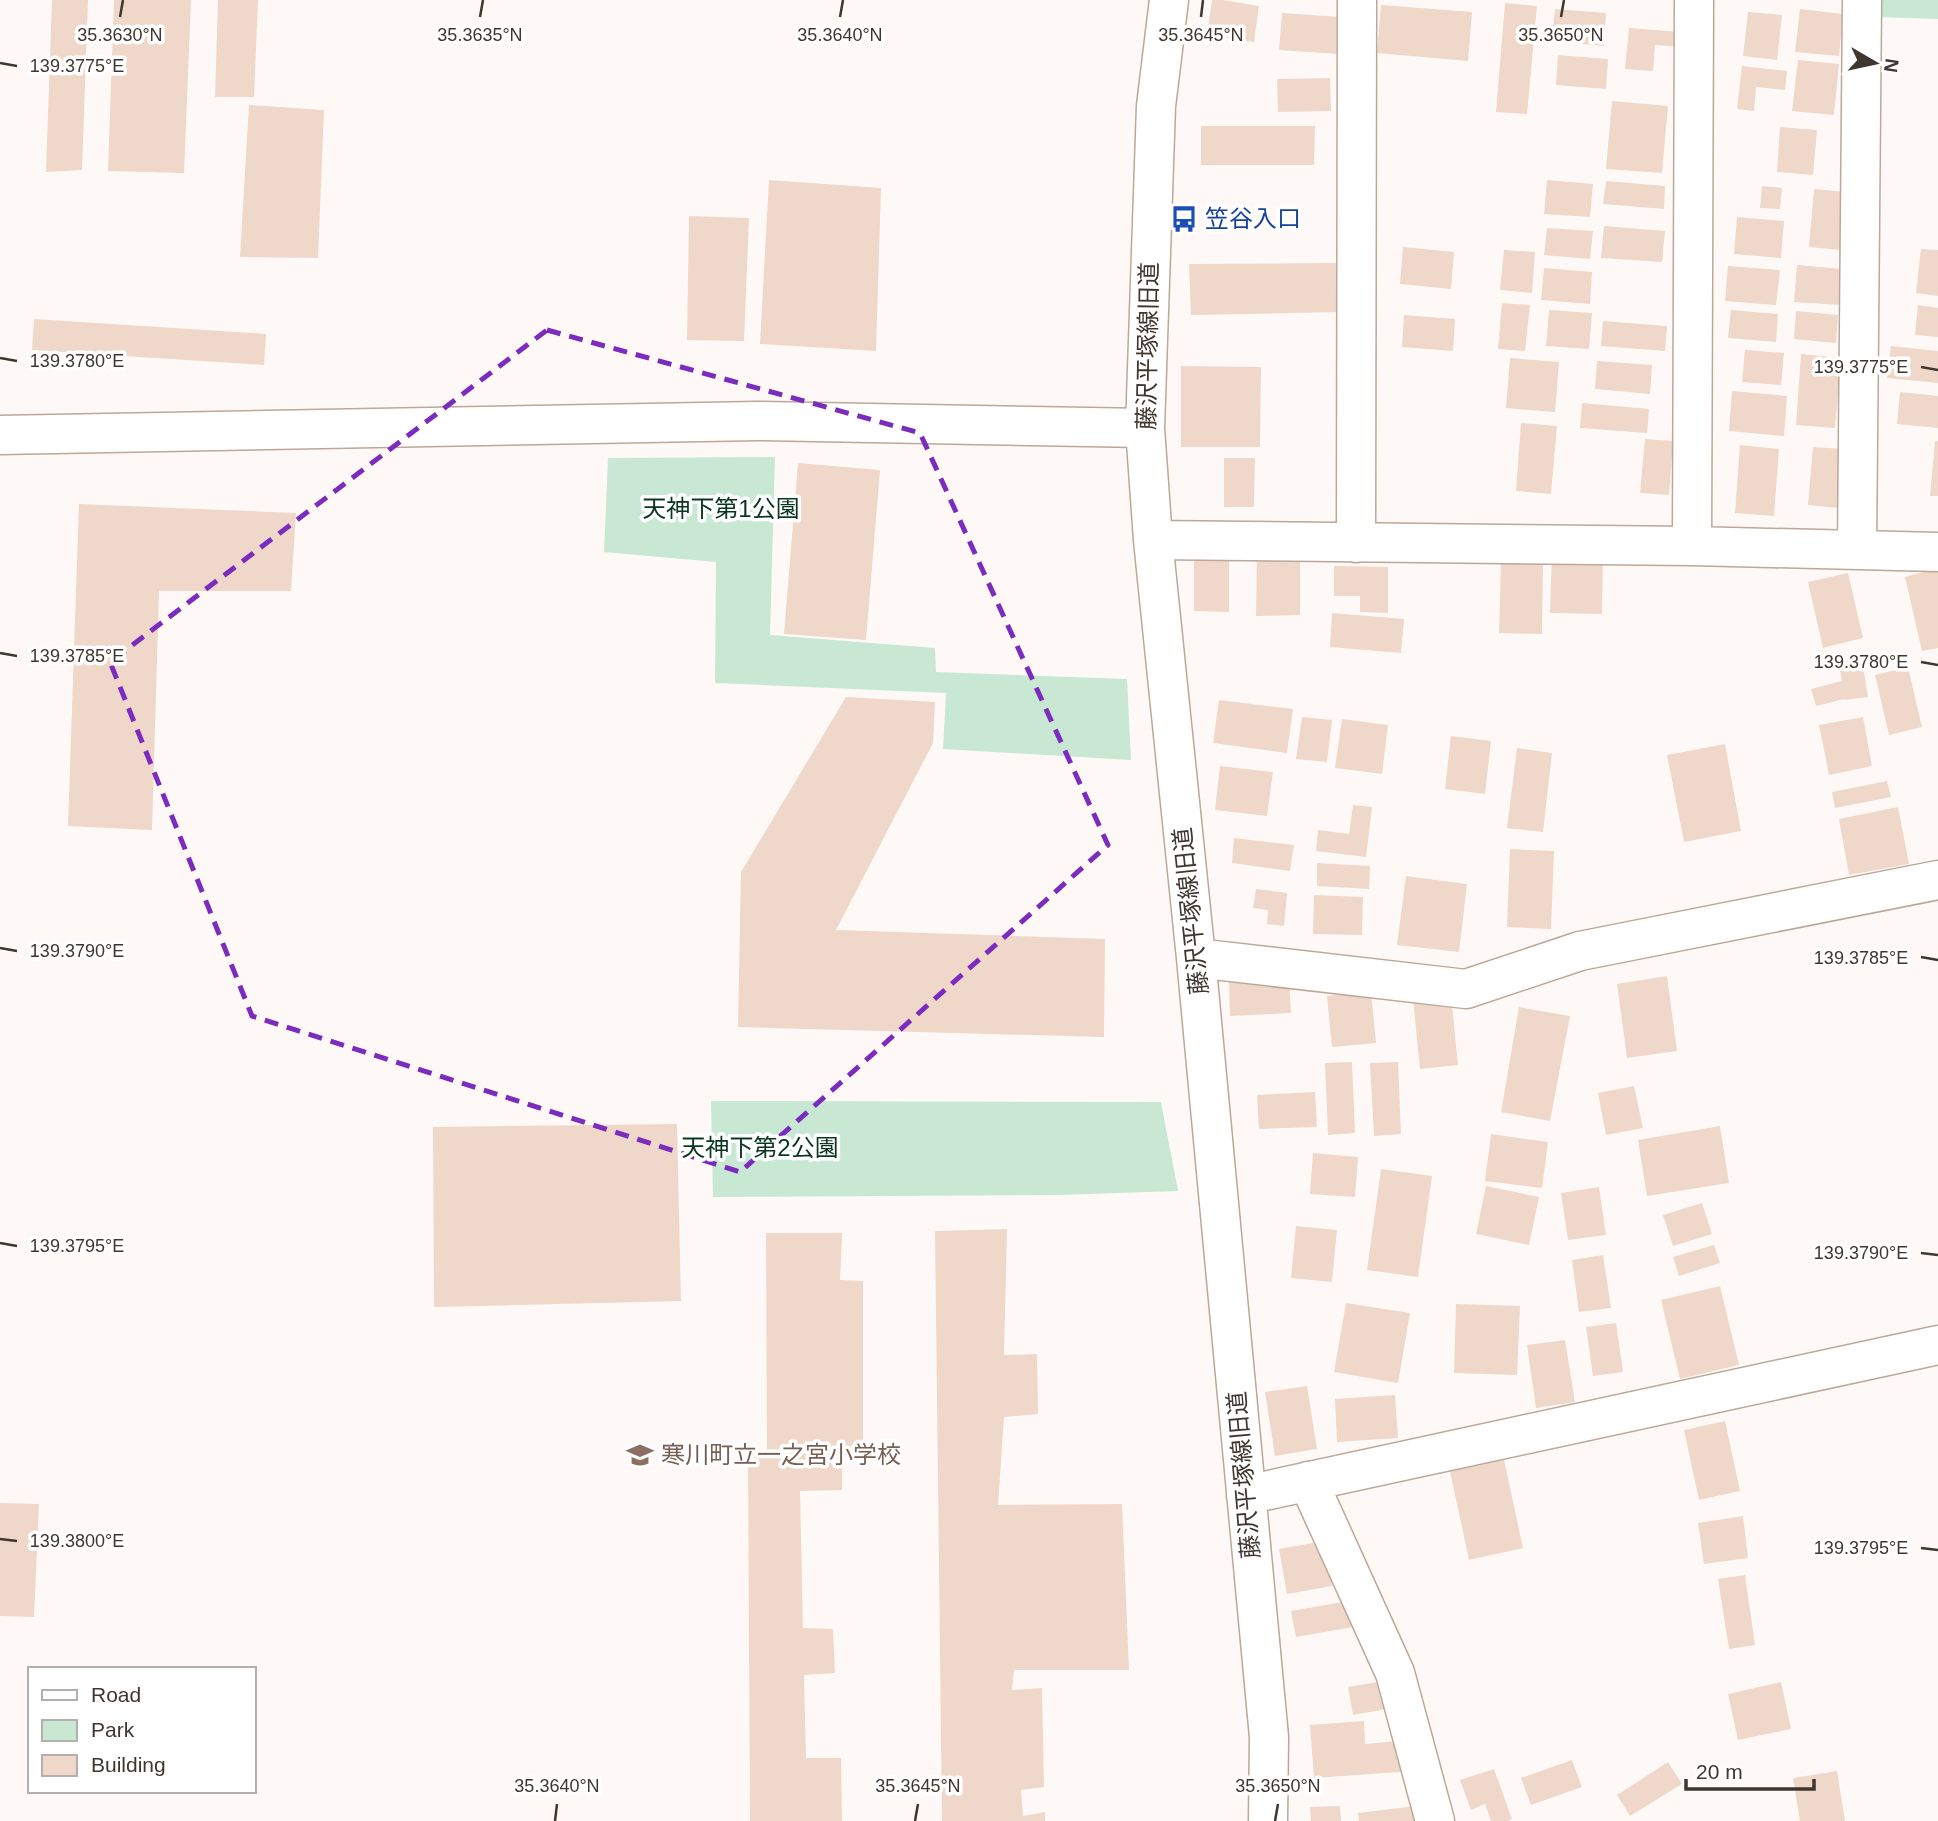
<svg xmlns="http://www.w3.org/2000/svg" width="1938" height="1821" viewBox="0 0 1938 1821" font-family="Helvetica,'Noto Sans JP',sans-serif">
<rect width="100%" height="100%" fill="#fef9f6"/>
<path fill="#c8e8d3" d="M 1877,0 L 1938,0 L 1938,19 L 1876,17 Z
M 775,457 L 770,635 L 935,648 L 936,672 L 1127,679 L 1131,760 L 943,749 L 946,693 L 715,683 L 716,562 L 604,552 L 608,458 Z
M 711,1101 L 1161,1102 L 1178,1191 L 1059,1195 L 713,1197 Z"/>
<path fill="#efd8ca" d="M 52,0 L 88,0 L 82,170 L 46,172 Z
M 114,0 L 191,0 L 184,173 L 108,171 Z
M 218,0 L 258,0 L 254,97 L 215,97 Z
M 1212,0 L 1223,0 L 1259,6 L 1254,42 L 1207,35 Z
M 1505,3 L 1537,6 L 1527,114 L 1496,112 Z
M 1381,5 L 1472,12 L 1468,61 L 1377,53 Z
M 1555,9 L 1606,13 L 1604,46 L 1552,41 Z
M 1800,9 L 1843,14 L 1839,56 L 1795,52 Z
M 1748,12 L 1782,15 L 1777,60 L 1743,56 Z
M 1282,13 L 1340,17 L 1337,54 L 1279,50 Z
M 1629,28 L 1681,32 L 1680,47 L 1655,45 L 1653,71 L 1625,69 Z
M 1558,55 L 1608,59 L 1606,89 L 1556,85 Z
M 1798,60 L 1839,64 L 1834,115 L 1792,111 Z
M 1742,66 L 1787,71 L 1785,90 L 1756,87 L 1754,111 L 1737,109 Z
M 1330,78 L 1331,111 L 1278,112 L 1277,79 Z
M 1612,101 L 1668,106 L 1662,173 L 1606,169 Z
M 249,105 L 324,110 L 318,258 L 240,257 Z
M 1201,126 L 1315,126 L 1314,165 L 1201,165 Z
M 1780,127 L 1817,130 L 1813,175 L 1777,172 Z
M 769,180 L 881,188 L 876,351 L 760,344 Z
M 1547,180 L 1593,184 L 1590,217 L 1544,214 Z
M 1606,181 L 1665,186 L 1664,209 L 1603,204 Z
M 1762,186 L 1782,188 L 1780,209 L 1760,208 Z
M 1814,189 L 1846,192 L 1841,250 L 1809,247 Z
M 689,216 L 749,218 L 744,341 L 687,340 Z
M 1737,217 L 1784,221 L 1781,258 L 1734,254 Z
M 1604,226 L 1665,231 L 1662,262 L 1601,258 Z
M 1547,228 L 1593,231 L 1590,259 L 1544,255 Z
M 1403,247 L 1454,252 L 1451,289 L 1400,284 Z
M 1921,249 L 1938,250 L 1938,296 L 1916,293 Z
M 1504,250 L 1535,252 L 1532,293 L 1500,290 Z
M 1341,263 L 1341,312 L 1191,315 L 1189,264 Z
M 1797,265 L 1843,269 L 1840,305 L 1794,302 Z
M 1728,266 L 1780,270 L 1776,305 L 1725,301 Z
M 1544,268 L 1592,272 L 1590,304 L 1541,300 Z
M 1502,303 L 1530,305 L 1525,351 L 1498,349 Z
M 1918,305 L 1938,308 L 1938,337 L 1915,335 Z
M 1549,310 L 1592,313 L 1589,349 L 1546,346 Z
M 1731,310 L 1778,314 L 1776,342 L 1728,338 Z
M 1796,311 L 1838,315 L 1836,343 L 1794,339 Z
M 1404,315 L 1455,319 L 1453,351 L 1402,347 Z
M 34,319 L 266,334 L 264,365 L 32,350 Z
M 1603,321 L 1667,326 L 1665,351 L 1601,346 Z
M 1891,346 L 1938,351 L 1938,383 L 1887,378 Z
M 1745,350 L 1784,353 L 1781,385 L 1742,382 Z
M 1801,354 L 1841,358 L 1835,428 L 1796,425 Z
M 1510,358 L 1559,362 L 1555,412 L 1506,408 Z
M 1597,361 L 1652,365 L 1650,394 L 1595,389 Z
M 1181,366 L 1261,367 L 1260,447 L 1181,447 Z
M 1732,391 L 1787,396 L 1784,436 L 1729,431 Z
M 1900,392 L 1938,396 L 1938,428 L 1897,424 Z
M 1582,403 L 1649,409 L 1647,433 L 1580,428 Z
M 1521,423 L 1557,426 L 1551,494 L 1516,491 Z
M 1645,439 L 1673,441 L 1669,495 L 1640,493 Z
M 1935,441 L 1938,441 L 1938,496 L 1930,496 Z
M 1740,445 L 1779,449 L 1774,516 L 1735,513 Z
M 1813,447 L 1843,449 L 1838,508 L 1808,505 Z
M 1224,458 L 1255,458 L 1254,507 L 1224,507 Z
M 798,463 L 880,470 L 866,640 L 784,634 Z
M 79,504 L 296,513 L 291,591 L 159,591 L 152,830 L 68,826 Z
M 1229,547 L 1229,612 L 1194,611 L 1194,548 Z
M 1257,551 L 1300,551 L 1300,615 L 1256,616 Z
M 1552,553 L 1603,554 L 1602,614 L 1550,613 Z
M 1501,563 L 1543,563 L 1542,634 L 1499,633 Z
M 1334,566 L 1388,567 L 1388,613 L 1360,612 L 1360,596 L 1334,596 Z
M 1938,568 L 1938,648 L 1922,651 L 1905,577 Z
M 1848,573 L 1863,638 L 1823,648 L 1808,582 Z
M 1332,613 L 1404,619 L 1401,653 L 1330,647 Z
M 1861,654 L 1868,697 L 1845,700 L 1845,699 L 1816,706 L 1811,689 L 1842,681 L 1838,659 Z
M 1908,667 L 1922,727 L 1889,735 L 1875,675 Z
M 846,697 L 935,702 L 933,743 L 836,930 L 1105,939 L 1104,1037 L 738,1027 L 741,872 Z
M 1219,700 L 1293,709 L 1287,753 L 1213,743 Z
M 1302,717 L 1332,720 L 1327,762 L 1296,759 Z
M 1863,717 L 1872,766 L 1829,775 L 1819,725 Z
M 1342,719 L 1388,725 L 1382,774 L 1335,768 Z
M 1451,736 L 1491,741 L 1485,794 L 1445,789 Z
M 1725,744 L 1741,831 L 1684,842 L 1667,755 Z
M 1517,748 L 1552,753 L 1543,832 L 1507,828 Z
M 1220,766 L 1273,772 L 1267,816 L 1215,810 Z
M 1887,781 L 1891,797 L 1835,808 L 1832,792 Z
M 1353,805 L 1372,807 L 1366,857 L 1316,851 L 1318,830 L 1349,834 Z
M 1898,807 L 1909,864 L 1849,875 L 1839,819 Z
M 1234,838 L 1294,845 L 1290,871 L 1232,863 Z
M 1510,849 L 1554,851 L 1551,929 L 1507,927 Z
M 1317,863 L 1370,866 L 1369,889 L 1317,886 Z
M 1406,876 L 1467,884 L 1459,952 L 1397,945 Z
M 1256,889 L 1287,893 L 1284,926 L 1267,924 L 1268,910 L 1253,908 Z
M 1314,895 L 1363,897 L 1362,935 L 1313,934 Z
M 1667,976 L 1677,1051 L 1627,1058 L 1617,984 Z
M 1289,979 L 1291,1013 L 1230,1016 L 1229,982 Z
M 1371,991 L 1376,1043 L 1332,1047 L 1327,996 Z
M 1451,995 L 1458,1065 L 1420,1069 L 1413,999 Z
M 1519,1007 L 1570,1016 L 1550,1121 L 1501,1112 Z
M 1352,1062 L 1355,1133 L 1328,1135 L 1325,1063 Z
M 1398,1062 L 1401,1134 L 1374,1136 L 1370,1063 Z
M 1634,1086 L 1643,1128 L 1606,1135 L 1598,1093 Z
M 1315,1092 L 1317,1127 L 1259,1129 L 1257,1095 Z
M 677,1124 L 681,1301 L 434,1307 L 433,1127 Z
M 1720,1126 L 1729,1183 L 1647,1196 L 1638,1140 Z
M 1491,1134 L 1548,1142 L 1542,1188 L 1485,1181 Z
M 1313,1153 L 1358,1157 L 1355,1197 L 1310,1194 Z
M 1381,1169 L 1432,1176 L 1418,1277 L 1367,1270 Z
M 1486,1186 L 1539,1197 L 1529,1245 L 1476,1234 Z
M 1599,1187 L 1606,1235 L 1568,1240 L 1561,1193 Z
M 1702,1203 L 1712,1234 L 1673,1246 L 1663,1215 Z
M 1296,1226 L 1337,1230 L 1332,1282 L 1291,1278 Z
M 1007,1229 L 1004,1355 L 1037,1354 L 1038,1414 L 1004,1417 L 998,1505 L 1122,1504 L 1129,1670 L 1014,1670 L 1012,1690 L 1042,1688 L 1044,1787 L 1021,1790 L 1023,1816 L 1045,1812 L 1045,1821 L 942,1821 L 935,1231 Z
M 766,1233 L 842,1233 L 840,1280 L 863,1281 L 863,1450 L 842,1451 L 842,1490 L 800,1491 L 803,1628 L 833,1629 L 835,1673 L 804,1675 L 806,1758 L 841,1758 L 842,1821 L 750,1821 L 748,1457 L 767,1455 Z
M 1714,1245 L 1720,1263 L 1679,1276 L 1673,1257 Z
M 1603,1255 L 1611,1308 L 1579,1312 L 1572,1260 Z
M 1720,1286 L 1739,1365 L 1680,1379 L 1661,1300 Z
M 1346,1303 L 1410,1313 L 1398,1383 L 1334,1372 Z
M 1456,1304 L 1520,1306 L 1517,1375 L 1454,1373 Z
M 1616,1323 L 1623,1372 L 1593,1376 L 1586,1327 Z
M 1565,1340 L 1575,1402 L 1536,1408 L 1527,1345 Z
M 1307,1386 L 1317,1449 L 1275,1456 L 1265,1392 Z
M 1395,1395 L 1398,1438 L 1337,1442 L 1335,1399 Z
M 1725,1421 L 1740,1491 L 1699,1500 L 1684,1430 Z
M 1504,1460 L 1523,1548 L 1469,1560 L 1450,1471 Z
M 0,1503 L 39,1504 L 34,1617 L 0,1616 Z
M 1743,1516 L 1748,1558 L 1704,1564 L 1698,1523 Z
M 1324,1541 L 1332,1586 L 1287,1594 L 1279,1549 Z
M 1745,1575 L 1755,1645 L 1729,1649 L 1718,1579 Z
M 1354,1600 L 1359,1626 L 1296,1637 L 1291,1611 Z
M 1388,1680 L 1393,1708 L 1353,1715 L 1348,1687 Z
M 1781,1682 L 1791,1729 L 1738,1740 L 1728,1694 Z
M 1364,1721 L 1365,1744 L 1398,1741 L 1400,1772 L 1314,1778 L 1310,1725 Z
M 1572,1760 L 1582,1787 L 1531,1805 L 1521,1778 Z
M 1668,1762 L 1682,1784 L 1630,1816 L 1617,1795 Z
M 1494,1769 L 1512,1819 L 1508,1821 L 1491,1821 L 1485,1804 L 1471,1810 L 1460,1780 Z
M 1837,1771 L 1845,1821 L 1800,1821 L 1793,1778 Z
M 1340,1806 L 1341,1821 L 1311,1821 L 1310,1807 Z
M 1416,1806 L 1418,1821 L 1359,1821 L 1358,1813 Z"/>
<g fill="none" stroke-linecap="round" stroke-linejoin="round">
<defs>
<path id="minor" d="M 1169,0 L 1156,106 L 1145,428 L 1153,540 L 1196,958 L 1269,1737 L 1268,1821
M 0,435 L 758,421 L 1145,428
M 1153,540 L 1692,546 L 1938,552
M 1356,543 L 1357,0
M 1692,546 L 1694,0
M 1857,550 L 1862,0
M 1196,958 L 1466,989 L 1580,951 L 1938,880
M 1308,1481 L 1395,1673 L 1435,1821
M 1246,1495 L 1938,1345"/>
</defs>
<use href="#minor" stroke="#bda799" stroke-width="41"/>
<use href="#minor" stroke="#fff" stroke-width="38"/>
</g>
<path fill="none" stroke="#7b2cbf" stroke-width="5" stroke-dasharray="14 9" stroke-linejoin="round" d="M 547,330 L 920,433 L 1108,845 L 740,1172 L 252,1016 L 110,662 Z"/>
<path fill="none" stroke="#3f3630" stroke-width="2.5" d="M 120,17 L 123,0M 480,17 L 483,0M 840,17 L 843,0M 1201,17 L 1203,0M 1561,17 L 1564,0M 0,63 L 17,66M 0,358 L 17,361M 1921,367 L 1938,370M 0,653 L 17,656M 1921,662 L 1938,665M 0,948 L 17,951M 1921,957 L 1938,960M 0,1243 L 17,1246M 1921,1253 L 1938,1255M 0,1539 L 17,1541M 1921,1548 L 1938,1550M 555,1821 L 557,1804M 915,1821 L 918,1804M 1275,1821 L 1278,1804"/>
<defs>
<symbol id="bus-bare" viewBox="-9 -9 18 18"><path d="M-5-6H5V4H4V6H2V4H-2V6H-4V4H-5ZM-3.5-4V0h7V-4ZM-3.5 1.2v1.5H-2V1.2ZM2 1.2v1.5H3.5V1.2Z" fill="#1a4fb4" stroke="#fff" stroke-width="2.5" paint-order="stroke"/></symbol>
<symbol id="school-bare" viewBox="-9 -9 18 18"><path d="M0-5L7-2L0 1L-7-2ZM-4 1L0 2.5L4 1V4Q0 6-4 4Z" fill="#8d6e63" stroke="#fff" stroke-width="2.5" paint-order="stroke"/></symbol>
</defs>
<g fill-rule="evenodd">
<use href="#bus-bare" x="1165" y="200" width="38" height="38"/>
<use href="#school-bare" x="621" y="1436" width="38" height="38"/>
</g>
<g text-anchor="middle" stroke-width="7" stroke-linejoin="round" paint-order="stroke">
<g font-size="24" fill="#164399" stroke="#fff" text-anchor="start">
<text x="1205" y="227">笠谷入口</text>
</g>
<g font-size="24" fill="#3f3630" stroke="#fff">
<text transform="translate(1148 346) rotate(-89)" y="8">藤沢平塚線旧道</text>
<text transform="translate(1191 911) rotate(-96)" y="8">藤沢平塚線旧道</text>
<text transform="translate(1244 1475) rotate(-95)" y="8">藤沢平塚線旧道</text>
</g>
<g font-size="24" fill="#0a351f" stroke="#fff">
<text x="721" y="517">天神下第1公園</text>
<text x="760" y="1156">天神下第2公園</text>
</g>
<g font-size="24" fill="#785e54" stroke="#fff" text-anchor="start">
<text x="661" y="1463">寒川町立一之宮小学校</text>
</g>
</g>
<g font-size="18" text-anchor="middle" fill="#3f3630" stroke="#fff" stroke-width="7" stroke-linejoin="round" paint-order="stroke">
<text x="480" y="41">35.3635°N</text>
<text x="840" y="41">35.3640°N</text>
<text x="1201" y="41">35.3645°N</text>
<text x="1561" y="41">35.3650°N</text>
<text x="120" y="41">35.3630°N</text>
<text x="77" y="72">139.3775°E</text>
<text x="77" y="367">139.3780°E</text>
<text x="1861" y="373">139.3775°E</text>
<text x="77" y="662">139.3785°E</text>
<text x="1861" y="668">139.3780°E</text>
<text x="77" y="957">139.3790°E</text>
<text x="1861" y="964">139.3785°E</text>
<text x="77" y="1252">139.3795°E</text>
<text x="1861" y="1259">139.3790°E</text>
<text x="77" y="1547">139.3800°E</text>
<text x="1861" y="1554">139.3795°E</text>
<text x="557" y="1792">35.3640°N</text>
<text x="918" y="1792">35.3645°N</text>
<text x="1278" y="1792">35.3650°N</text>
</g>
<rect x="28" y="1667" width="228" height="126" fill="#ffffff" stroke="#b2afac" stroke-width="2"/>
<rect x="42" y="1690" width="35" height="10" fill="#ffffff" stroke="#b2afac" stroke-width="2"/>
<text x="91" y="1702" font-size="21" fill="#3f3630">Road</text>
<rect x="42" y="1720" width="35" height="21" fill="#c8e8d3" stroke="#b2afac" stroke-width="2"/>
<text x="91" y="1737" font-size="21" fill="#3f3630">Park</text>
<rect x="42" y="1755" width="35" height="21" fill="#efd8ca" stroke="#b2afac" stroke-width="2"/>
<text x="91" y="1772" font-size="21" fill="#3f3630">Building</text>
<g transform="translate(1875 63) rotate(99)" stroke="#ffffff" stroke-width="5" paint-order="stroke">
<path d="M0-5L12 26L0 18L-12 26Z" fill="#3f3630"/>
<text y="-10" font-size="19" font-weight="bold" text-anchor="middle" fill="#3f3630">N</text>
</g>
<path d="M1686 1779v10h128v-10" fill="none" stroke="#3f3630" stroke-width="3.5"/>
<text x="1696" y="1779" font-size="21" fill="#3f3630" stroke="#ffffff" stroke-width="5" paint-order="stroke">20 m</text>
</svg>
